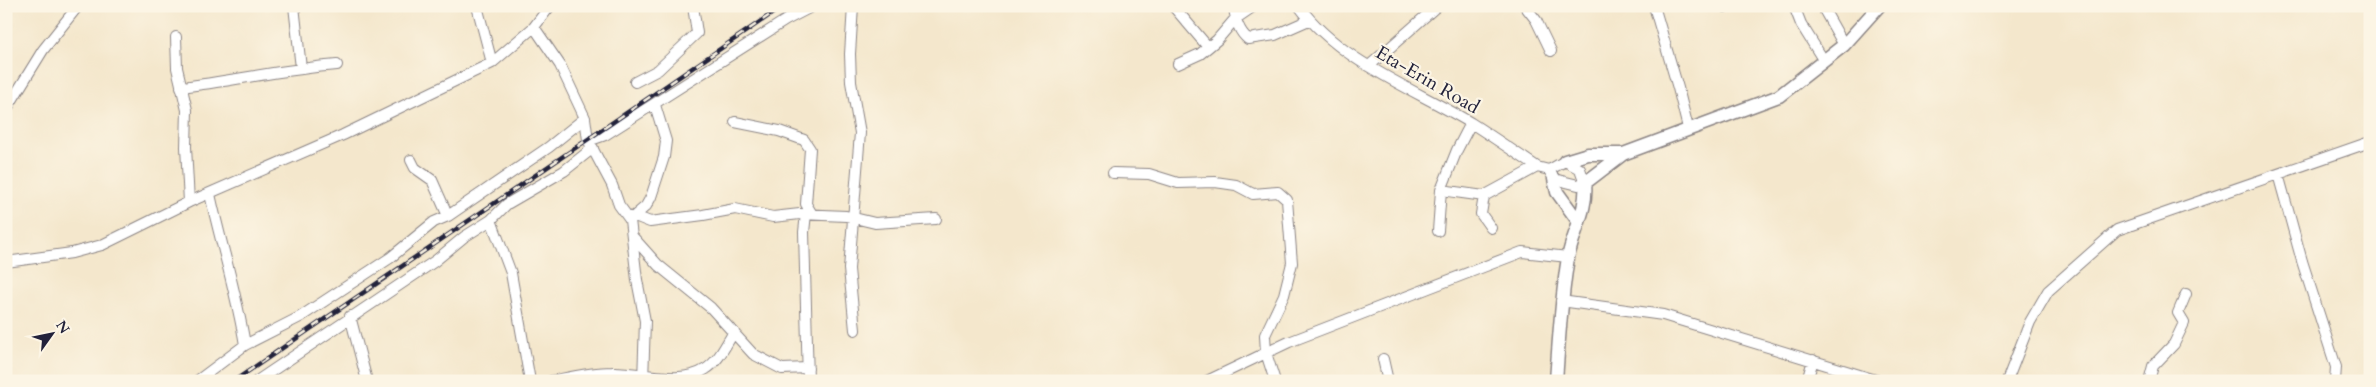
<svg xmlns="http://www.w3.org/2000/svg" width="2376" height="387" viewBox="0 0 2376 387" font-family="Cardo,serif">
<rect width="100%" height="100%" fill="#fcf5e5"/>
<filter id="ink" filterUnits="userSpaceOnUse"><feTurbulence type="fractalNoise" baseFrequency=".02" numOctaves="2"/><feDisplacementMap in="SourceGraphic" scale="10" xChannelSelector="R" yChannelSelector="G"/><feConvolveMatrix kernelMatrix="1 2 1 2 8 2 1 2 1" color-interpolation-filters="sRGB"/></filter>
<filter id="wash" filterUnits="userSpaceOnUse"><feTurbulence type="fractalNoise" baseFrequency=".0096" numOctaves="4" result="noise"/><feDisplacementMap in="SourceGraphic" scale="20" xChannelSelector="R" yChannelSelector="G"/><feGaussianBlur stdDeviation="1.12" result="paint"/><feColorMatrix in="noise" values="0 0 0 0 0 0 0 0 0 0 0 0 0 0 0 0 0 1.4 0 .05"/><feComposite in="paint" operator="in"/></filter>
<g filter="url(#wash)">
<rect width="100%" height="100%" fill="#f4e7cc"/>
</g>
<g filter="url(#ink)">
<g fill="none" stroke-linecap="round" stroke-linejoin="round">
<defs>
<path id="minor" d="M 294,6 L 301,68
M 477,6 L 492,63
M 853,6 L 850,54 L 851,82 L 860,133 L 849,269 L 855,330
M 1173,6 L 1208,47
M 1234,6 C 1235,19 1238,31 1248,39 L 1275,35 L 1309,20
M 1299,6 C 1340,62 1413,88 1471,123 C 1493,137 1515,152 1537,167 L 1549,170
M 1525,6 L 1536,20 L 1551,51
M 1654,6 L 1678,88 L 1688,128
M 1794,6 L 1801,24 L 1824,61
M 1822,6 L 1844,45
M 1725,7 L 1727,6
M 534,27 L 560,65 L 585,118 L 588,140 L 612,185 L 619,205 L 630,220 L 637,280 L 645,321 L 643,381
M 176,37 L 177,68 L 187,110 L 186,147 L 189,202
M 1178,64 L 1200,54 L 1217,40 L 1235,19 L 1254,6
M 1369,66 L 1437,6
M 635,82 L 658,70 L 697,33 L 693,6
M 181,87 C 233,81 285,69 337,65
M 6,110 L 43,50 L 78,6
M 735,122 L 779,131 L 804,140 L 810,149 L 806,204 L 812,214
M 588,141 L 605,135 L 786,20 L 813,6
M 411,160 L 415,168 L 432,180 L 448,216
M 1565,161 L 1580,169 L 1585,183 L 1578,185 L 1554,179 L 1549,170 Z
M 1113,173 L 1149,174 L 1178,183 L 1215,182 L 1236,185 L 1253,194 L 1278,192 L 1287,200 L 1292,263 L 1284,295 L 1265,335 L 1266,353 L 1275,381
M 2278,174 L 2302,261 L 2336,367 L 2335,381
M 1441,190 L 1484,196 L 1537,167
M 210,194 C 221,245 237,294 245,345
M 1484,196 L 1481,214 L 1491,228
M 806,214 L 804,232 L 808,381
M 635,216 L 650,222 L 703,215 L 735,209 L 773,217 L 800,214 L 846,216 L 875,223 L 936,219
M 631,219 L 646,206 L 651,197 L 664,157 L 666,141 L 655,105
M 491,220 L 511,273 L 530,381
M 1438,231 L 1441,190 L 1457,150 L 1471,123
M 632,236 L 658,265 L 711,308 L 753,354 L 782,369 L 808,368
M 6,262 L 72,253 L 102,245 L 189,202 L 343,135 L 492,63 L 534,27 L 550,6
M 1561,301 L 1663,315 L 1879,381
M 350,316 L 367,381
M 1383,359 L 1388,381
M 197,381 L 245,345 L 300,317 L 390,258 L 434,222 L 448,216 L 549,147 L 585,118
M 257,381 L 435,261 L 464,237 L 491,220 L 507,204 L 564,171 L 593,148
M 551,381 C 571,377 591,372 612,372 C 640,371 681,386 706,369 C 719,361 726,344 734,332
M 1207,381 L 1289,342 L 1522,252 L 1568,257
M 1807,381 L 1813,360
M 2007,381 L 2030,322 L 2048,291 L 2117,230 L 2370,142
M 2149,381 L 2153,366 L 2174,344 L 2184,323 L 2178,313 L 2186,294"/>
<path id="tertiary" d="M 1565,161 L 1588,154 L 1623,154
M 1554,179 L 1557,192 L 1578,221
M 1556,381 C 1559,339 1561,298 1568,258 C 1573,232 1588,209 1585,183 L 1623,154 L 1779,96 L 1844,45 L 1879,6"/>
</defs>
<use href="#minor" stroke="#8b8484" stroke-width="12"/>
<use href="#tertiary" stroke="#8b8484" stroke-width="15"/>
<use href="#minor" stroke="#fff" stroke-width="10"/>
<use href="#tertiary" stroke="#fff" stroke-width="12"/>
<defs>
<path id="rail" d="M 234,381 L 783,6"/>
</defs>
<use href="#rail" stroke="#22223b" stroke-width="4.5"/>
<use href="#rail" stroke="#fcf5e5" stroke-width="2.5" stroke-dasharray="8" stroke-linecap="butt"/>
</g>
</g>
<g text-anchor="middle" stroke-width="4.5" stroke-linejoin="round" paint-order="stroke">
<g font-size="19" fill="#22223b" stroke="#fcf5e5">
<text transform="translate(1428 79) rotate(30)" y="7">Eta-Erin Road</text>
</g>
</g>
<rect width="2376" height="387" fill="none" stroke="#fcf5e5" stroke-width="25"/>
<g transform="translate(52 334) rotate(57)" stroke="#fcf5e5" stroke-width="4" paint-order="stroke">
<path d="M0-4L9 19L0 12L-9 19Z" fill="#22223b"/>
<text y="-8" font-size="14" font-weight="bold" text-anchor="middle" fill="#22223b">N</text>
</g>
</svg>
